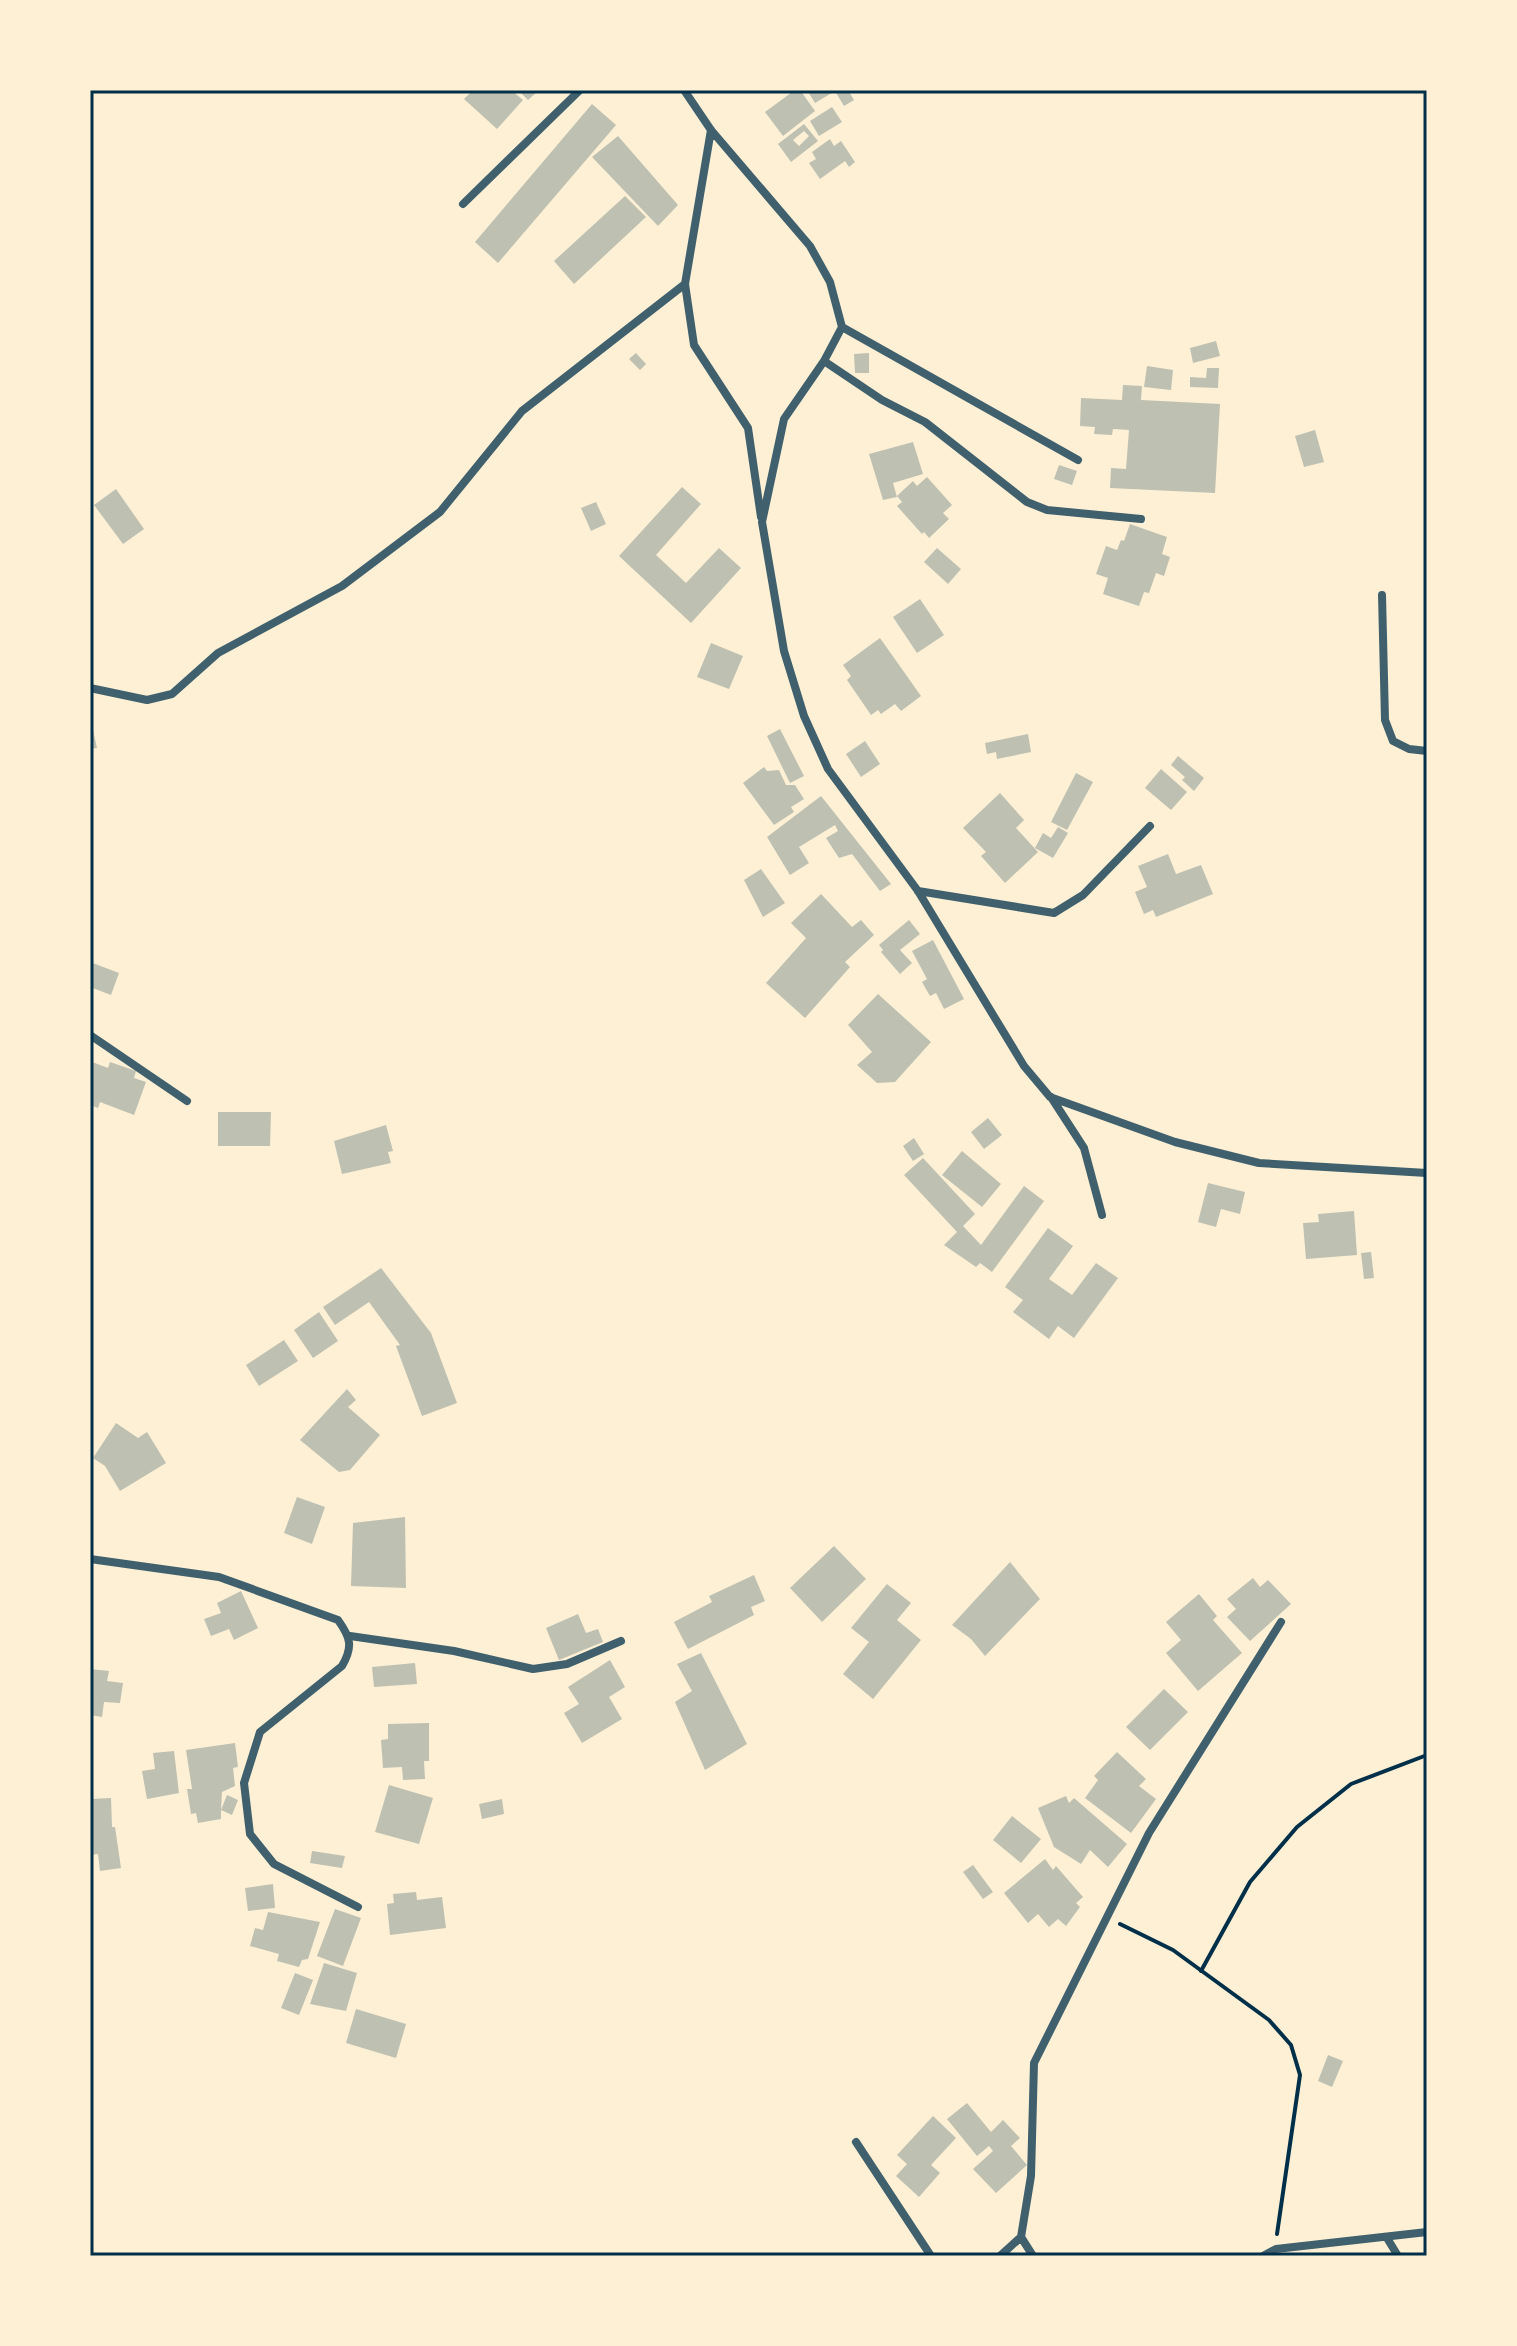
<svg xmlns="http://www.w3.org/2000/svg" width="1517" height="2346" viewBox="0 0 1517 2346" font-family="Karla,sans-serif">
<rect width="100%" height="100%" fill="#fdf0d5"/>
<path fill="#bec0b2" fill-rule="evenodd" d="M 473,90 L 511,90 L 523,100 L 497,129 L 464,99 Z
M 518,90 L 539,90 L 528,100 Z
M 795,90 L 800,90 L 815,111 L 783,136 L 765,112 Z
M 807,90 L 848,90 L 854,100 L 844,106 L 835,91 L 815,103 Z
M 592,104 L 616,125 L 498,263 L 475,242 Z
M 832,107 L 842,122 L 819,136 L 810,121 Z
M 804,124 L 818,141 L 791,162 L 778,144 ZM 804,131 L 809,136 L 799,146 L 793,140 Z
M 618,136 L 678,205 L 658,226 L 592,157 Z
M 830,139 L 834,146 L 841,141 L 855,162 L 849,167 L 845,161 L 820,179 L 809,163 L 816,159 L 812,152 Z
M 625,196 L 646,217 L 574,284 L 554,261 Z
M 1216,341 L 1220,356 L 1193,363 L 1190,348 Z
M 636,353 L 646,364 L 640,370 L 629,359 Z
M 869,353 L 869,373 L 855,373 L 854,354 Z
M 1147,366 L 1173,370 L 1171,390 L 1144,387 Z
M 1207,368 L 1219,368 L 1218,388 L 1190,387 L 1190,377 L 1206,378 Z
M 1123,385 L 1142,386 L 1141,400 L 1220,404 L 1215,493 L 1110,488 L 1111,468 L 1126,469 L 1129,430 L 1113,429 L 1112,435 L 1094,434 L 1095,427 L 1080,426 L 1081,398 L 1122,400 Z
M 1315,430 L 1324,462 L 1304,467 L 1295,436 Z
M 913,442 L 923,474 L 893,483 L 897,497 L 883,500 L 869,454 Z
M 1059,465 L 1077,471 L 1072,485 L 1054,479 Z
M 927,477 L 952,505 L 943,513 L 949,519 L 929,538 L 924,532 L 922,534 L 897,506 L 902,502 L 897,496 L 913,481 L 917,486 Z
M 682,487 L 701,504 L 656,555 L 686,583 L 719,548 L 741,568 L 691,623 L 619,556 Z
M 116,489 L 144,529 L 123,544 L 94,505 Z
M 596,502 L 606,524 L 591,531 L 581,508 Z
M 1130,524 L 1167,537 L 1162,554 L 1170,557 L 1164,576 L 1156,573 L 1149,593 L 1144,592 L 1139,606 L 1103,594 L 1108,578 L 1096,574 L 1106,546 L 1117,550 L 1121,540 L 1124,541 Z
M 937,548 L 961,569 L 948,584 L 924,562 Z
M 920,599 L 944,635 L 917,653 L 893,617 Z
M 880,638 L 921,696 L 901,711 L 895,704 L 881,714 L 878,710 L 871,715 L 847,680 L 851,676 L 843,665 Z
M 711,643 L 743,656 L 729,689 L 697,677 Z
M 90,716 L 97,748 L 90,749 Z
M 780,729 L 804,776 L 790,783 L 767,736 Z
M 1028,734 L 1031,752 L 997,759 L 996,752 L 987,754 L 985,743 Z
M 865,741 L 880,764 L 861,777 L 846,754 Z
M 1178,756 L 1204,778 L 1194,791 L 1182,780 L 1185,777 L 1171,765 Z
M 764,767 L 767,771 L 779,770 L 786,785 L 795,785 L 804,799 L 791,807 L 794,812 L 774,825 L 743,783 Z
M 1161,769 L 1187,792 L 1171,810 L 1145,788 Z
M 1076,773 L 1093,782 L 1067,830 L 1051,822 Z
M 1000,793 L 1024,820 L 1016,828 L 1038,852 L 1005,883 L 981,856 L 986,852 L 963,828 Z
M 821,796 L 891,884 L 880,891 L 852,854 L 839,858 L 826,838 L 838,831 L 835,825 L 799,847 L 809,863 L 790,875 L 767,837 Z
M 1058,827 L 1068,833 L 1053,858 L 1035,848 L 1043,833 L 1051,838 Z
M 1168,854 L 1176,874 L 1201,865 L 1213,894 L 1156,917 L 1153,910 L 1144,914 L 1135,892 L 1147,887 L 1138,866 Z
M 761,869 L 785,903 L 763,917 L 744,880 Z
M 821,894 L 852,927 L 861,920 L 874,935 L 845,962 L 850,967 L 805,1018 L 766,983 L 806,938 L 791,923 Z
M 909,920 L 920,934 L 900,950 L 912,963 L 900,974 L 881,952 L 883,950 L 879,945 Z
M 933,940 L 964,999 L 944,1009 L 936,993 L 930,996 L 922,982 L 927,979 L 912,951 Z
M 90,962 L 119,973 L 111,995 L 90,987 Z
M 878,994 L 931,1042 L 895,1082 L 877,1083 L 857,1065 L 872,1052 L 848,1025 Z
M 92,1062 L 108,1068 L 110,1062 L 136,1071 L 134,1078 L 146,1082 L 134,1115 L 100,1102 L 98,1108 L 90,1105 Z
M 218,1112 L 271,1112 L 270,1146 L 218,1146 Z
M 988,1118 L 1002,1135 L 984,1149 L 971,1132 Z
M 386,1125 L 393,1151 L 388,1152 L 391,1163 L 342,1174 L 334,1141 Z
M 914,1138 L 924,1154 L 913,1161 L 903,1146 Z
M 962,1151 L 1001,1184 L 982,1207 L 942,1175 Z
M 923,1158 L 975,1214 L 963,1226 L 981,1245 L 1024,1186 L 1044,1201 L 992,1272 L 980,1263 L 976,1267 L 944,1245 L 957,1232 L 904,1175 Z
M 1208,1183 L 1245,1192 L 1240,1214 L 1221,1209 L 1216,1227 L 1198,1222 Z
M 1354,1211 L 1357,1255 L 1306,1259 L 1303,1223 L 1319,1222 L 1318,1214 Z
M 1048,1228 L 1073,1246 L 1049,1279 L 1072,1295 L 1096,1263 L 1118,1278 L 1074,1338 L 1058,1326 L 1049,1339 L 1013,1312 L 1023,1300 L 1005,1287 Z
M 1371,1252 L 1374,1278 L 1364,1279 L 1361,1253 Z
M 381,1268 L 431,1333 L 457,1403 L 422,1416 L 396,1346 L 400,1345 L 369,1302 L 335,1325 L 323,1307 Z
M 319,1312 L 338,1341 L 313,1358 L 294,1330 Z
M 284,1340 L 298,1361 L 259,1386 L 246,1365 Z
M 347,1389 L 356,1400 L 348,1407 L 380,1435 L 350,1470 L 339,1472 L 300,1440 Z
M 116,1423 L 138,1438 L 147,1432 L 166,1463 L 120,1491 L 105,1466 L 93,1458 Z
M 297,1497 L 325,1507 L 312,1544 L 284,1533 Z
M 405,1517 L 406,1588 L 351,1586 L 353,1523 Z
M 834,1546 L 866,1579 L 822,1622 L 790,1588 Z
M 1010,1562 L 1040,1599 L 985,1656 L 971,1639 L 952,1625 Z
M 754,1575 L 765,1601 L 751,1607 L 754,1615 L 688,1649 L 674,1622 L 712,1602 L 709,1596 Z
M 1253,1578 L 1260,1587 L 1268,1580 L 1291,1604 L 1250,1641 L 1227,1617 L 1236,1609 L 1227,1599 Z
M 887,1584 L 911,1603 L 897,1620 L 921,1640 L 873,1699 L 843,1674 L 869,1642 L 851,1628 Z
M 241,1591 L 258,1628 L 234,1640 L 229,1629 L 211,1636 L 204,1619 L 221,1613 L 217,1603 Z
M 1199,1594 L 1217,1616 L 1213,1620 L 1242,1653 L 1198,1691 L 1166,1653 L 1181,1640 L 1166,1622 Z
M 578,1614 L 586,1633 L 598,1629 L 603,1642 L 559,1660 L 546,1628 Z
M 701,1653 L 747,1744 L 705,1770 L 675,1702 L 692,1691 L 677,1664 Z
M 610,1660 L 625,1687 L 609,1697 L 622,1719 L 582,1743 L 564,1713 L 579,1704 L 568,1687 Z
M 415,1663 L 417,1684 L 374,1687 L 372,1667 Z
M 90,1669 L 109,1671 L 107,1681 L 123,1683 L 120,1703 L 104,1702 L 102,1717 L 90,1715 Z
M 1164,1689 L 1188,1712 L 1150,1750 L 1126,1727 Z
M 429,1723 L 429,1761 L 424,1761 L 425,1779 L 403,1780 L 402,1767 L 383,1768 L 381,1740 L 388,1739 L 388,1724 Z
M 235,1743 L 238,1767 L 233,1768 L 235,1786 L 222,1792 L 221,1810 L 227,1795 L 238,1800 L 232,1815 L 221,1810 L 221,1819 L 198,1823 L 196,1813 L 191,1814 L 187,1789 L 192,1789 L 186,1750 Z
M 174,1751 L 179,1793 L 147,1799 L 142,1771 L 155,1769 L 153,1753 Z
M 1117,1752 L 1146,1779 L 1139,1786 L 1156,1799 L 1131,1833 L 1085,1798 L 1098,1780 L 1094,1776 Z
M 389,1785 L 433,1798 L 419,1844 L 375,1832 Z
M 1066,1796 L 1069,1803 L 1074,1798 L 1127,1844 L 1108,1867 L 1090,1850 L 1081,1864 L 1054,1847 L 1038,1808 Z
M 111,1798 L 112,1827 L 115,1827 L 121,1868 L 100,1871 L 98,1854 L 90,1855 L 90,1799 Z
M 502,1799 L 504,1814 L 482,1819 L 479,1804 Z
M 1012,1816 L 1041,1839 L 1021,1863 L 993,1840 Z
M 312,1851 L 345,1856 L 342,1868 L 310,1863 Z
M 1045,1859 L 1053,1870 L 1056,1866 L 1083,1897 L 1076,1903 L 1080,1907 L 1066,1926 L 1058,1919 L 1049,1927 L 1038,1914 L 1028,1923 L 1004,1893 Z
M 973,1865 L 993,1892 L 983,1899 L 963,1872 Z
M 273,1884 L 275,1908 L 248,1911 L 245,1888 Z
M 416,1892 L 417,1900 L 442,1897 L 446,1928 L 390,1935 L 387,1904 L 394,1903 L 393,1894 Z
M 335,1909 L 361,1918 L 343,1966 L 317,1956 Z
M 268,1912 L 320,1922 L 308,1959 L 302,1960 L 299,1967 L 277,1961 L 279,1954 L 250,1946 L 255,1928 L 263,1930 Z
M 324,1963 L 357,1973 L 346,2011 L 310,2004 Z
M 295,1973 L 313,1980 L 299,2015 L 281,2008 Z
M 356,2009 L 406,2024 L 396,2058 L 346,2043 Z
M 1328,2055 L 1343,2061 L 1332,2087 L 1318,2081 Z
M 967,2103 L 991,2132 L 1003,2120 L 1020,2138 L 1011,2146 L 1027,2165 L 996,2193 L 973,2169 L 993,2151 L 989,2146 L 977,2156 L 947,2119 Z
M 933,2116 L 956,2138 L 931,2165 L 940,2173 L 919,2197 L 896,2176 L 907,2164 L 897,2155 Z"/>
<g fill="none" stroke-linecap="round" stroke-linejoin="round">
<path stroke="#003049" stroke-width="4" d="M 1120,1924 L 1173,1950 L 1269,2020 L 1291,2045 L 1300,2075 L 1277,2234
M 1201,1971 L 1250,1882 L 1297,1827 L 1351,1784 L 1427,1755"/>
<path stroke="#3f606c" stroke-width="8" d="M 684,90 L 711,130 L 810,246 L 830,282 L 842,327 L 824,361 L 784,419 L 762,522 L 784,651 L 804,716 L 828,769 L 918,891 L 1024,1066 L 1050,1097 L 1175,1142 L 1259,1163 L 1427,1173
M 711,130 L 685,284 L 694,345 L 748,428 L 761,517
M 463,204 L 580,90
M 842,327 L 1078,460
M 824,361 L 882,400 L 925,422 L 1027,502 L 1047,510 L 1141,519
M 1382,595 L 1385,720 L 1393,741 L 1409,749 L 1427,751
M 90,688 L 147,700 L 172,694 L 218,653 L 342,586 L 440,512 L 522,411 L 685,284
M 918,891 L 1054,913 L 1083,895 L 1150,826
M 90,1035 L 187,1101
M 1051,1097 L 1084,1148 L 1102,1215
M 90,1559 L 219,1577 L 338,1620 C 351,1638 353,1647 342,1666 L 260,1732 L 244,1783 L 250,1834 L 274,1864 L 358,1907
M 350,1636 L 454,1651 L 533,1669 L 567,1664 L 621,1641
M 856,2142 L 931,2256
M 1387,2238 L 1398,2256
M 1000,2256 L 1021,2237
M 1033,2256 L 1021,2237 L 1031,2176 L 1034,2063 L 1149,1833 L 1281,1622
M 1263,2256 L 1276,2249 L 1427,2232"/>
</g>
<rect width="1517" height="2346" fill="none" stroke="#fdf0d5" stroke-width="184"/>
<rect x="92" y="92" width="1333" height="2162" fill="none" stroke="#003049" stroke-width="3"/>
</svg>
